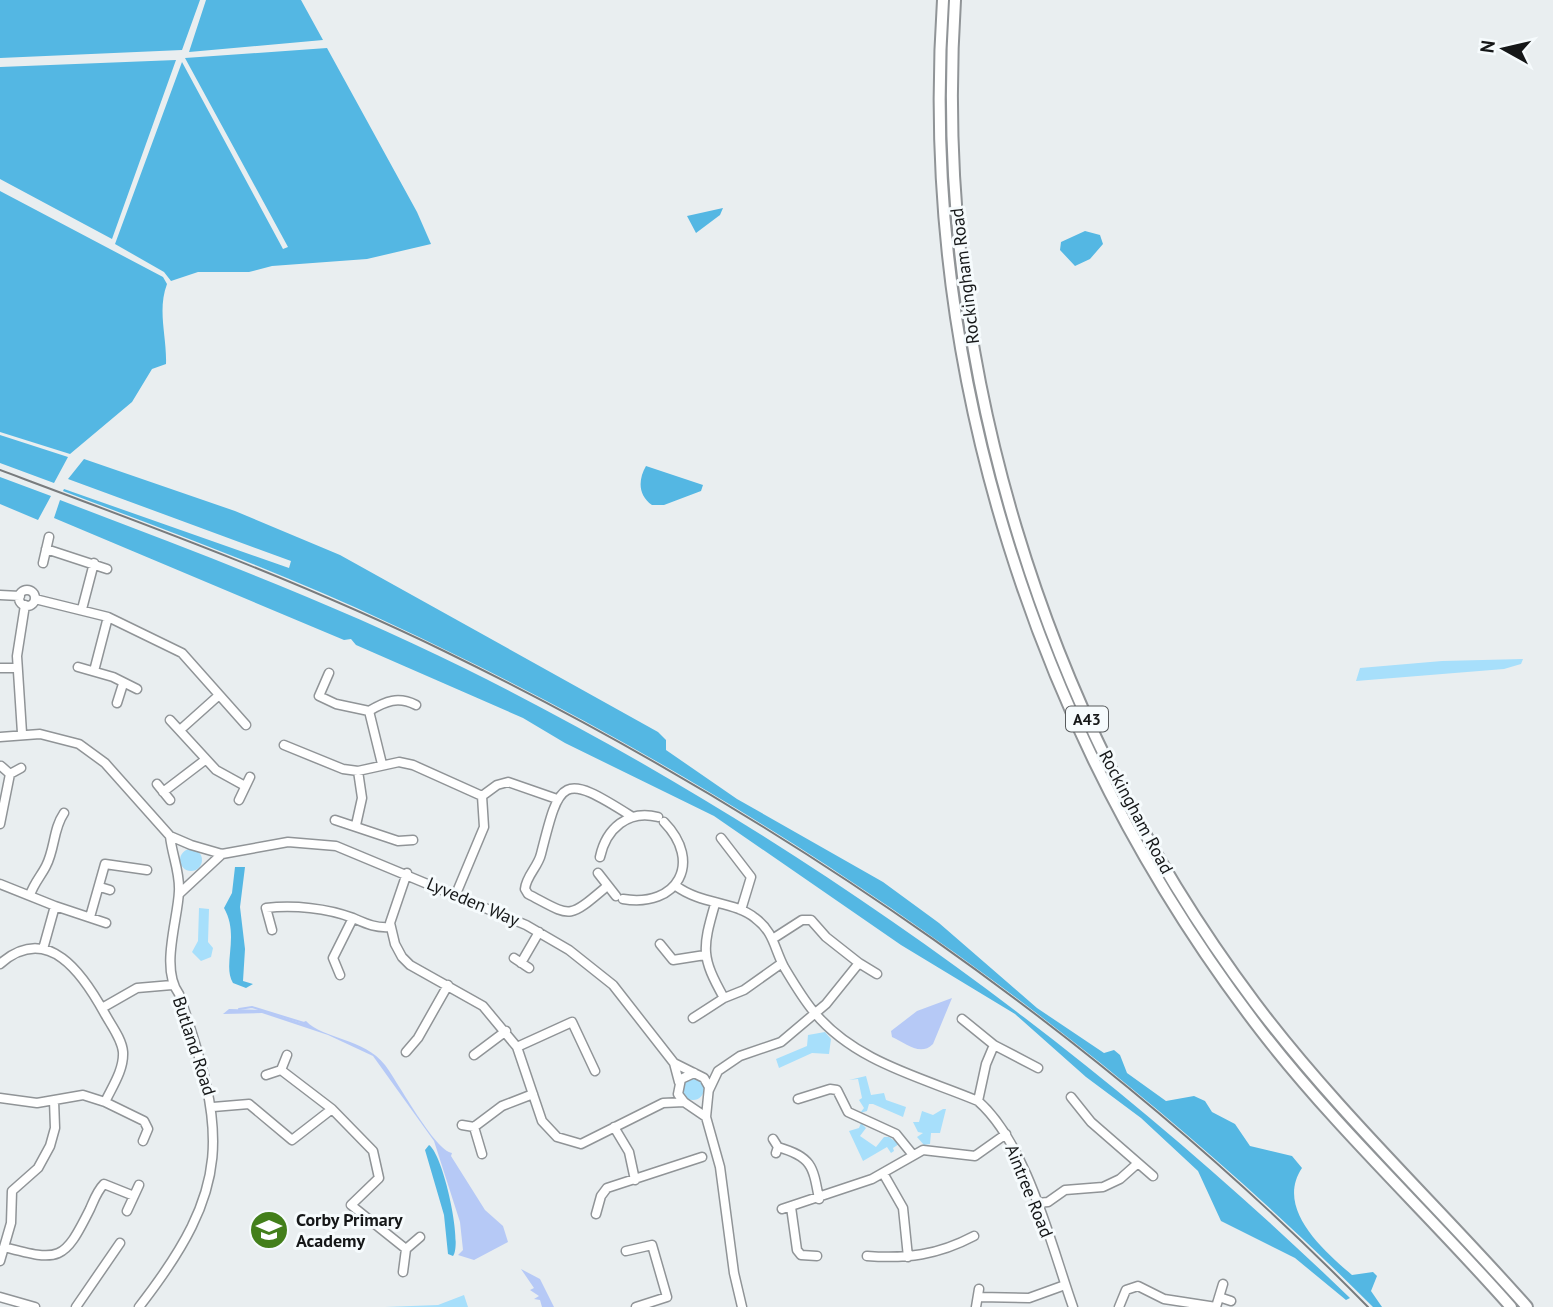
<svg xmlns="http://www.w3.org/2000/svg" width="1553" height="1307" viewBox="0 0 1553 1307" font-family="'PT Sans',sans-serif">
<rect width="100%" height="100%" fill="#e9eef0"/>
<path fill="#a7dffb" d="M 1523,659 L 1521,664 L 1504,669 L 1356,681 L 1360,668 L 1442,661 Z
M180 860a11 11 0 1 1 22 0a11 11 0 1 1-22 0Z
M 199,908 L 209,909 L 208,942 L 213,948 L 211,957 L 201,961 L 192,952 L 198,941 Z
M 825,1032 L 831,1039 L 829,1054 L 812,1053 L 779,1068 L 776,1059 L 807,1046 L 808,1035 Z
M 866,1076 L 871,1095 L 884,1093 L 886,1100 L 906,1107 L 903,1117 L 873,1104 L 869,1104 L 867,1111 L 860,1113 L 864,1108 L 859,1100 L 862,1098 L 858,1079 L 849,1080 Z
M682 1089a11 11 0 1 1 22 0a11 11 0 1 1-22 0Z
M 943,1109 L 946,1109 L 940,1133 L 931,1133 L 930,1144 L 924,1145 L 917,1137 L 923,1133 L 918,1132 L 913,1122 L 919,1122 L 922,1111 L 933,1115 Z
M 861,1123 L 866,1128 L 860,1136 L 876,1147 L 884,1137 L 889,1137 L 899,1144 L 893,1148 L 894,1151 L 891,1153 L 887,1147 L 863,1161 L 849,1131 L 859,1128 Z
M 464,1295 L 468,1307 L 385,1307 L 438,1305 Z"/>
<path fill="#54b7e3" d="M 0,0 L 200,0 L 182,50 L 0,58 Z
M 206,0 L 301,0 L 323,40 L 189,52 Z
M 327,48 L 417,212 L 431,244 L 367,259 L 272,266 L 249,272 L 198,272 L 171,281 L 164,272 L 115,244 L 182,62 L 283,249 L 288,247 L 185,58 Z
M 176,60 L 112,239 L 0,179 L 0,67 Z
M 0,191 L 163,277 L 167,284 C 157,311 167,336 166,364 L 152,369 L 132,402 L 70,454 L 0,432 Z
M 723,208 L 720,215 L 696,233 L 687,216 Z
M 1085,231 L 1100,235 L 1103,244 L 1090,259 L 1075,266 L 1060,250 L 1061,242 Z
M 0,435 L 68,457 L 54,483 L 0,463 Z
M 84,459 L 235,511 L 340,555 L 658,732 L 666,740 L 666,750 L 737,799 L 883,882 L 939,923 L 1037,1008 L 1104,1053 L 1114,1050 L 1120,1055 L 1127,1073 L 1166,1101 L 1194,1096 L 1205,1101 L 1212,1112 L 1235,1124 L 1250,1146 L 1292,1156 L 1302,1168 C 1275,1208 1323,1250 1352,1275 L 1373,1272 L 1377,1276 L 1371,1291 L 1382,1307 L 1373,1307 C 1089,1023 753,792 389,623 C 283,573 173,533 63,491 L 64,489 L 289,568 L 291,561 L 68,479 Z
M 646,466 L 703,485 L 701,491 L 664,505 L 652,505 C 638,495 638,480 646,466 Z
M 0,477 L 51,496 L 38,520 L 0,504 Z
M 60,500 C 196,552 333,603 464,668 C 792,831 1087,1044 1350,1298 L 1346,1300 L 1295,1258 L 1221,1221 L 1198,1171 L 1141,1118 L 1086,1077 L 1015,1014 L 901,945 L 714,816 L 565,743 L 523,718 L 356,645 L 351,639 L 344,640 L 54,518 Z
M 235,867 L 245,867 L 240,907 L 245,949 L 243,981 L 253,984 L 246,988 L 233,983 C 222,965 240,936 224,908 L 232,893 Z
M 429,1145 C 443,1154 463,1243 453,1256 L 448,1254 L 444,1215 L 425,1150 Z"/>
<path fill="#b6c9f6" d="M 952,998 L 933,1044 C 920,1057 906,1043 892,1037 L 891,1031 L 917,1011 Z
M 229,1009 L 261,1010 L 301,1023 L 306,1021 C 323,1039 364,1038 385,1065 C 398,1082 435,1151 452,1153 L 451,1156 L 485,1210 L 503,1226 L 508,1242 L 474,1260 L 458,1255 L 463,1250 L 460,1222 L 434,1141 L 373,1056 L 328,1035 L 262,1013 L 223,1014 Z
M 521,1269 L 540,1279 L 554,1307 L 542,1307 L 540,1300 L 534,1299 L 539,1296 L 530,1290 L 534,1288 Z"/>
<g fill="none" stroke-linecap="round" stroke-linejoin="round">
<path stroke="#b6c9f6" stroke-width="2" d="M 239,1009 L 252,1007 L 304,1023"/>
<defs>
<path id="minor" d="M 46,549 L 107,569
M 43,563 L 49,537
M19 598a8 8 0 1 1 16 0a8 8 0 1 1-16 0Z
M 0,595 L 20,596
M 35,599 L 108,617 L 182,653 L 246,725
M 82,609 L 94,563
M 78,667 L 113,677 L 137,689
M 0,668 L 17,668
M 94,671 L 108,617
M 329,673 L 319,696 L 336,704 L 369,711 L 382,764
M 117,703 L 123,684
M 369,711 C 386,701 398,696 416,705
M 170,720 L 216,770 L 245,786
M 180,730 L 218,696
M 22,733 L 17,656 L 25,605
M 0,737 L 40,734 L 79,744 L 105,763 L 170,836 L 191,845 L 222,854 L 288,842 L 336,846 L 526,925 L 569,950 L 613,985 L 674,1063 L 679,1082
M 284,745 L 343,769 L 358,771 L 399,762 L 413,765 L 482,796 L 484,827 L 456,894
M 1,766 L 10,774 L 21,768
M 157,784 L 170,800
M 163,792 L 205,760
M 482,796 L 497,785 L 508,782 L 557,799
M 239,800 L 250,777
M 335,820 L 398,841 L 413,840
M 0,824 L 10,774
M 356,825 L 362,798 L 358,771
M 721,838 L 751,877 L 741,910
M 600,857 C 606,829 628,809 658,817
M 407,873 L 390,923 L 395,944 L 402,957 L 410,965 L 483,1006 L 517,1047 L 542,1121 L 557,1137 L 581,1144 L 663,1103 L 684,1102
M 598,873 L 616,896
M 0,884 L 55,906
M 676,886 C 702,905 734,901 755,918 C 774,932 774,948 784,967 C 793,982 803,999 814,1012 C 855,1062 921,1077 978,1101 C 1027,1144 1051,1245 1073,1307
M 100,887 L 110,890
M 606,887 C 567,920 572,917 528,894 L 525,889 C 526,876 538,867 541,854 C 560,778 562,772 631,816
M 179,894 L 222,854
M 30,895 C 34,883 41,876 46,866 C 55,849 53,829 64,813
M 623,899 C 678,908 703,862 664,822
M 715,904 C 702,949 701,957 724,998
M 90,917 L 105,864 L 147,870
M 272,930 L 266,908 C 294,905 327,908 353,918 C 367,924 375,928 390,927
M 774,938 L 802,920 L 811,920 L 826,937 L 859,963
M 660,944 L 673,960 L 705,955
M 43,949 L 55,906 L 106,923
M 514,958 L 529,968
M 521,963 L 539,932
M 0,964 C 48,922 83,974 105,1014 C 111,1025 122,1039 123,1052 C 124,1070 112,1087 105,1102 L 83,1095 L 37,1103 L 0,1098
M 340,975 L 333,958 L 353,918
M 102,1008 L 137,988 L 172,985
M 693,1018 L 724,998 L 744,990 L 782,963
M 962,1019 L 994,1045 L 1038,1068
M 517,1047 L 572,1022 L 595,1071
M 406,1052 L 418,1038 L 448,985
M 287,1055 L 281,1070 L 332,1109 L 373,1151 L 379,1178 L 351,1205 L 406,1249
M 474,1055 L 506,1031
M 674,1063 L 704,1078 L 709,1087 L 706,1117 L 720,1167 L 734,1273 L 742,1307
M 694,1073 L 681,1079 L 678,1094 L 684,1102 L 706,1117
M 266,1075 L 281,1070
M 709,1090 L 718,1071 L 740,1056 L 781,1042 L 826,1004 L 859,963 L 877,974
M 1071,1097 L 1091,1122 L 1153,1176
M 798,1099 L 830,1089 L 837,1090 L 848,1112 L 896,1134 L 913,1155
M 978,1101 L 986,1064 L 994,1045
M 105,1102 L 144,1121 L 148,1129 L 143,1141
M 213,1107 L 249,1104 L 292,1140 L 332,1109
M 462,1125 L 474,1127
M 614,1127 L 629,1152 L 635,1180
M 773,1139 L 778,1147 L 776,1153
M 778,1147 C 812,1157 813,1166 819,1199
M 482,1154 L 474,1127 L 502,1106 L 533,1094
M 883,1173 L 903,1208 L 908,1257
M 1037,1203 L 1048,1202 L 1065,1190 L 1103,1187 L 1120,1179 L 1138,1163
M 791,1207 L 797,1250 L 801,1255 L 817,1256
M 782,1209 L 872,1179 L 923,1150 L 975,1156 L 1006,1134
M 127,1211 L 139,1185
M 596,1214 L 601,1196 L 607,1188 L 702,1157
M 4,1247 C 60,1262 64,1261 90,1209 C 94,1200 97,1191 104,1184 L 134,1196
M 626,1251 L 652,1245 L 667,1297 L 636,1307
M 867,1256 C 907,1259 938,1255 974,1236
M 0,1261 L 11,1223 L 12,1191 L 38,1168 L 50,1146 L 55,1128 L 54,1100
M 403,1272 L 406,1249 L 420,1237
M 0,1297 L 35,1307
M 979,1297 L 1029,1298 L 1065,1285
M 1219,1297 L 1231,1301
M 76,1307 L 120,1243
M 139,1307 C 233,1186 227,1134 179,994 C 160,968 178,920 179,891 C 180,872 172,855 170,836
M 976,1307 L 979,1289
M 1119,1307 L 1126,1290 L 1138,1286 L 1164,1299 L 1216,1307
M 1216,1307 L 1223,1284"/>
<path id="highway" d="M 943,0 C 918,370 1037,740 1262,1032 C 1338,1130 1429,1214 1511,1307
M 955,0 C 932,357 1041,717 1255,1003 C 1337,1112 1437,1205 1527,1307"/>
</defs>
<use href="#minor" stroke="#909497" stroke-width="11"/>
<use href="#highway" stroke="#909497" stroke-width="14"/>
<use href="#minor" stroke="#fff" stroke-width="8"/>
<use href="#highway" stroke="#fff" stroke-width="10"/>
<path stroke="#787b7d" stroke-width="2" d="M 0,470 C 150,526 300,581 444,651 C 783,816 1103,1037 1368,1307"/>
</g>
<defs>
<symbol id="school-disc" viewBox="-11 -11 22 22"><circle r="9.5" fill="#437f1b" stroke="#f6fbfd"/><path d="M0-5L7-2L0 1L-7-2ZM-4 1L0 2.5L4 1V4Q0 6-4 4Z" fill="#fff"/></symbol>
</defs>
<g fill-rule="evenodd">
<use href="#school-disc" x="247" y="1208" width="44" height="44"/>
</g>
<g text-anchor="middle" stroke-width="6" stroke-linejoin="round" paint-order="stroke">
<rect fill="#f6fbfd" stroke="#585b5d" stroke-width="2" x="1066" y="706.5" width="42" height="25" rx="5"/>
<g font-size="16" font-weight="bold" fill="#151718">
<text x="1087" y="725">A43</text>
</g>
<g font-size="18" fill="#151718" stroke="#f6fbfd">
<text transform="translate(965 276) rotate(-97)" y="6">Rockingham Road</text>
<text transform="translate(1136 812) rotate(62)" y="6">Rockingham Road</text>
<text transform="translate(473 902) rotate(23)" y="6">Lyveden Way</text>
<text transform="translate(194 1046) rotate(72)" y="6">Butland Road</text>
<text transform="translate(1029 1191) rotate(68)" y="6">Aintree Road</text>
</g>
<g font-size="18" font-weight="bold" fill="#151718" stroke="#f6fbfd" text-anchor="start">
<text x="296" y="1226">Corby Primary<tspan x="296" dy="21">Academy</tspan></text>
</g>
</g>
<g transform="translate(1504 49) rotate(278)" stroke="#f6fbfd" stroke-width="5" paint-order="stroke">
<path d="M0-5L12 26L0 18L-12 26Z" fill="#151718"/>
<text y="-10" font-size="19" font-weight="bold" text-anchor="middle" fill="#151718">N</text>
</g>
</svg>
